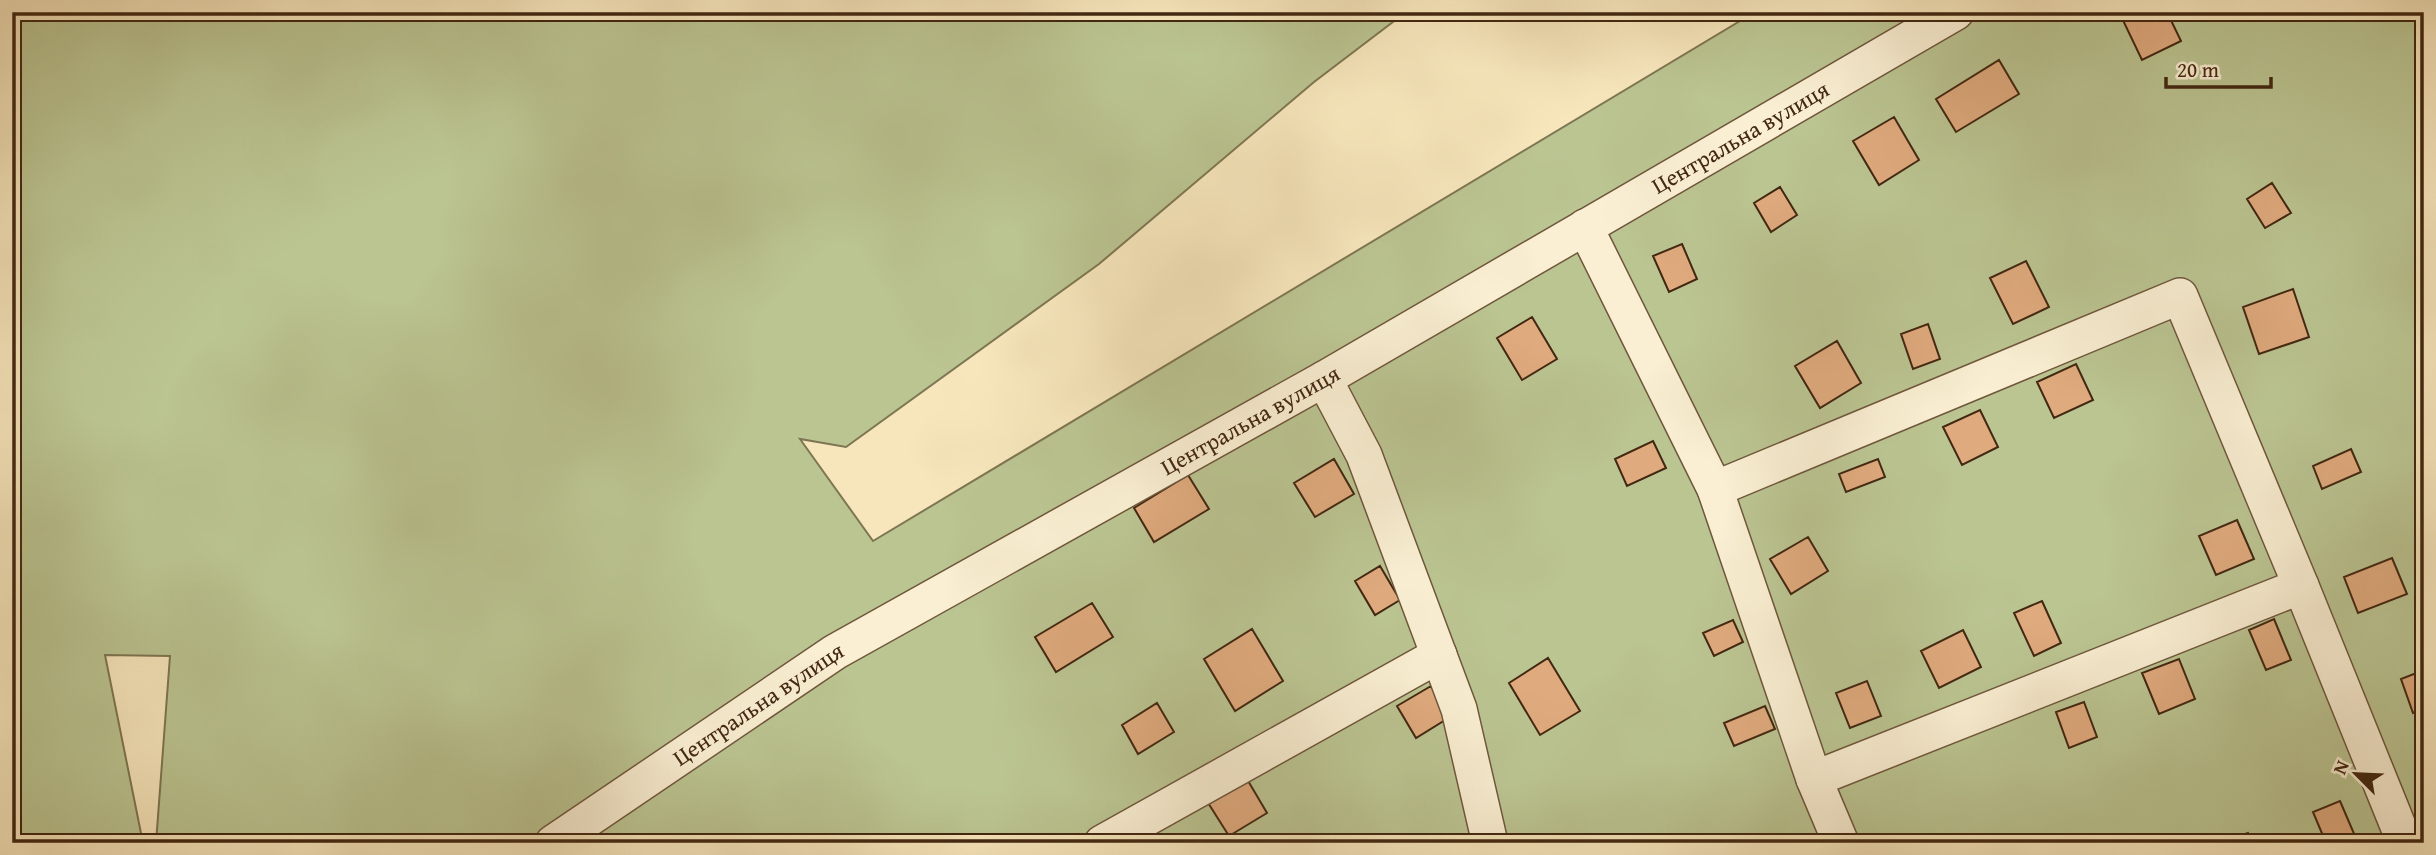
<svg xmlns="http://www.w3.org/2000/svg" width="2436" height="855" viewBox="0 0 2436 855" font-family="'Gentium Book Plus',serif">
<rect width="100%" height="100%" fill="#f7e6bc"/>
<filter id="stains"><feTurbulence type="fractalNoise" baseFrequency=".00286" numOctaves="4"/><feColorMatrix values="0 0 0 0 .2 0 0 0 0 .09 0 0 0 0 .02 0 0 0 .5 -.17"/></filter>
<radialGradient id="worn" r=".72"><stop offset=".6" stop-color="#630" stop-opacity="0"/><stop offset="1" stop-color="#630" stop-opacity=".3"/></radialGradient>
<path fill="#bbc592" stroke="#7e7652" stroke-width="2" d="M 12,12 L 1406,12 L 1314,82 L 1099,264 L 846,447 L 800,439 L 873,541 L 1755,12 L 2424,12 L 2424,843 L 156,843 L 170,656 L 105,655 L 143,843 L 12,843 Z"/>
<path fill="#a1bdba" stroke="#7b8176" stroke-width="2" d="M 2424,346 L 2424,403 L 2419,391 L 2416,348 Z"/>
<path fill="#dfaa7e" stroke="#422711" stroke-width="2" d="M 2119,12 L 2167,12 L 2181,41 L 2142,60 Z
M 1999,60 L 2019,94 L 1956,132 L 1936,99 Z
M 1894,117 L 1919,160 L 1879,185 L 1853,141 Z
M 2272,183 L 2291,213 L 2265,228 L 2247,199 Z
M 1780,187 L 1797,215 L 1771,232 L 1754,203 Z
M 1682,244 L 1697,279 L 1669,292 L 1653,256 Z
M 2026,261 L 2049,307 L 2013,324 L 1990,278 Z
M 2293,289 L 2309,337 L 2259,354 L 2243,307 Z
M 1532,317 L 1557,359 L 1522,380 L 1497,338 Z
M 1928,324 L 1940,359 L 1913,369 L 1901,334 Z
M 1837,341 L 1861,383 L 1820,408 L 1795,366 Z
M 2076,364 L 2093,400 L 2054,418 L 2037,382 Z
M 1980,410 L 1998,447 L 1962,465 L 1943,427 Z
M 1653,441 L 1666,468 L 1627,486 L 1615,459 Z
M 2351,449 L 2361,472 L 2322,489 L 2313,466 Z
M 1334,459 L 1354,494 L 1315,517 L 1294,483 Z
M 1878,459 L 1885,477 L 1846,492 L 1839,474 Z
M 1188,475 L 1209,509 L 1154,542 L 1134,508 Z
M 2237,520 L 2254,559 L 2216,575 L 2199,536 Z
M 1808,537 L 1828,571 L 1791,594 L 1770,559 Z
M 2392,558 L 2407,594 L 2358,613 L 2344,577 Z
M 1380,566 L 1400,600 L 1375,615 L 1355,581 Z
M 2042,601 L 2061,643 L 2034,656 L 2014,613 Z
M 1092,603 L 1113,637 L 1056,672 L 1035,637 Z
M 2274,619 L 2291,660 L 2266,670 L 2249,630 Z
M 1733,620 L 1743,642 L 1714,656 L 1703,633 Z
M 1252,629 L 1283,681 L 1235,711 L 1204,659 Z
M 1963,630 L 1981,667 L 1939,688 L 1921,651 Z
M 1548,658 L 1580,711 L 1540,735 L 1509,683 Z
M 2179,659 L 2195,699 L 2159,714 L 2142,673 Z
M 2424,670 L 2424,709 L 2413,713 L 2401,679 Z
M 1867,681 L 1881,716 L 1850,728 L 1836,693 Z
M 1431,686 L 1450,717 L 1416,738 L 1397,706 Z
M 2084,702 L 2097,737 L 2069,748 L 2056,712 Z
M 1157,703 L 1174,732 L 1138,754 L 1122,725 Z
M 1765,706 L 1775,729 L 1734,746 L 1724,723 Z
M 1244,774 L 1267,813 L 1229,836 L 1205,798 Z
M 2340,801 L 2358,843 L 2326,843 L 2313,812 Z
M 2248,833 L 2252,843 L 2228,843 L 2227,840 Z"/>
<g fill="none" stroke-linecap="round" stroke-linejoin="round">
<defs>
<g id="minor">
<path d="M 1585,227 L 1715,489 L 1814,779 L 1841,843"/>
<path d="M 1324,379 L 1364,455 L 1459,709 L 1490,843"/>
<path d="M 1715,489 L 2180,296 L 2301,586 L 2405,843"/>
<path d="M 1814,779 L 2301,586"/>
<path id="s1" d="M 553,843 L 835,652 L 1324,379 L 1956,12"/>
<path d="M 1102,843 L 1439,655"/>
</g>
</defs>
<use href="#minor" stroke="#6f573c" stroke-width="38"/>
<use href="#minor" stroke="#faefd3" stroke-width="35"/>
</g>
<g text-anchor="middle" stroke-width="5" stroke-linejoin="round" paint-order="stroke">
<g font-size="23" fill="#422711" stroke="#faefd3">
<text dy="8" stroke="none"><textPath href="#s1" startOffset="1382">Центральна вулиця</textPath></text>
<text dy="8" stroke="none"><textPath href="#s1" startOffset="816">Центральна вулиця</textPath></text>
<text dy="8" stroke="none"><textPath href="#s1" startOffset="248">Центральна вулиця</textPath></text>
</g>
</g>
<rect width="2436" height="855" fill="none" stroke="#f7e6bc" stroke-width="42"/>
<rect x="14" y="14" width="2408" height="827" fill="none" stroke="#422711" stroke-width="3.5"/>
<rect x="21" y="21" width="2394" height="813" fill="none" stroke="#422711" stroke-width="2"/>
<g transform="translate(2356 774) rotate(294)" stroke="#faefd3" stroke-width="5" paint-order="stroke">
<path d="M0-5L12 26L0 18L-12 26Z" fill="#422711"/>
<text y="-10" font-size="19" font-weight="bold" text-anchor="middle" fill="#422711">N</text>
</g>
<path d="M2166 77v10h105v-10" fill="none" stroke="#422711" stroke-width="3.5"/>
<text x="2177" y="77" font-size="21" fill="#422711" stroke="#faefd3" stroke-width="5" paint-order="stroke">20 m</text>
<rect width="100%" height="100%" filter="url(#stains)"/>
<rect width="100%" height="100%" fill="url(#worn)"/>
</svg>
